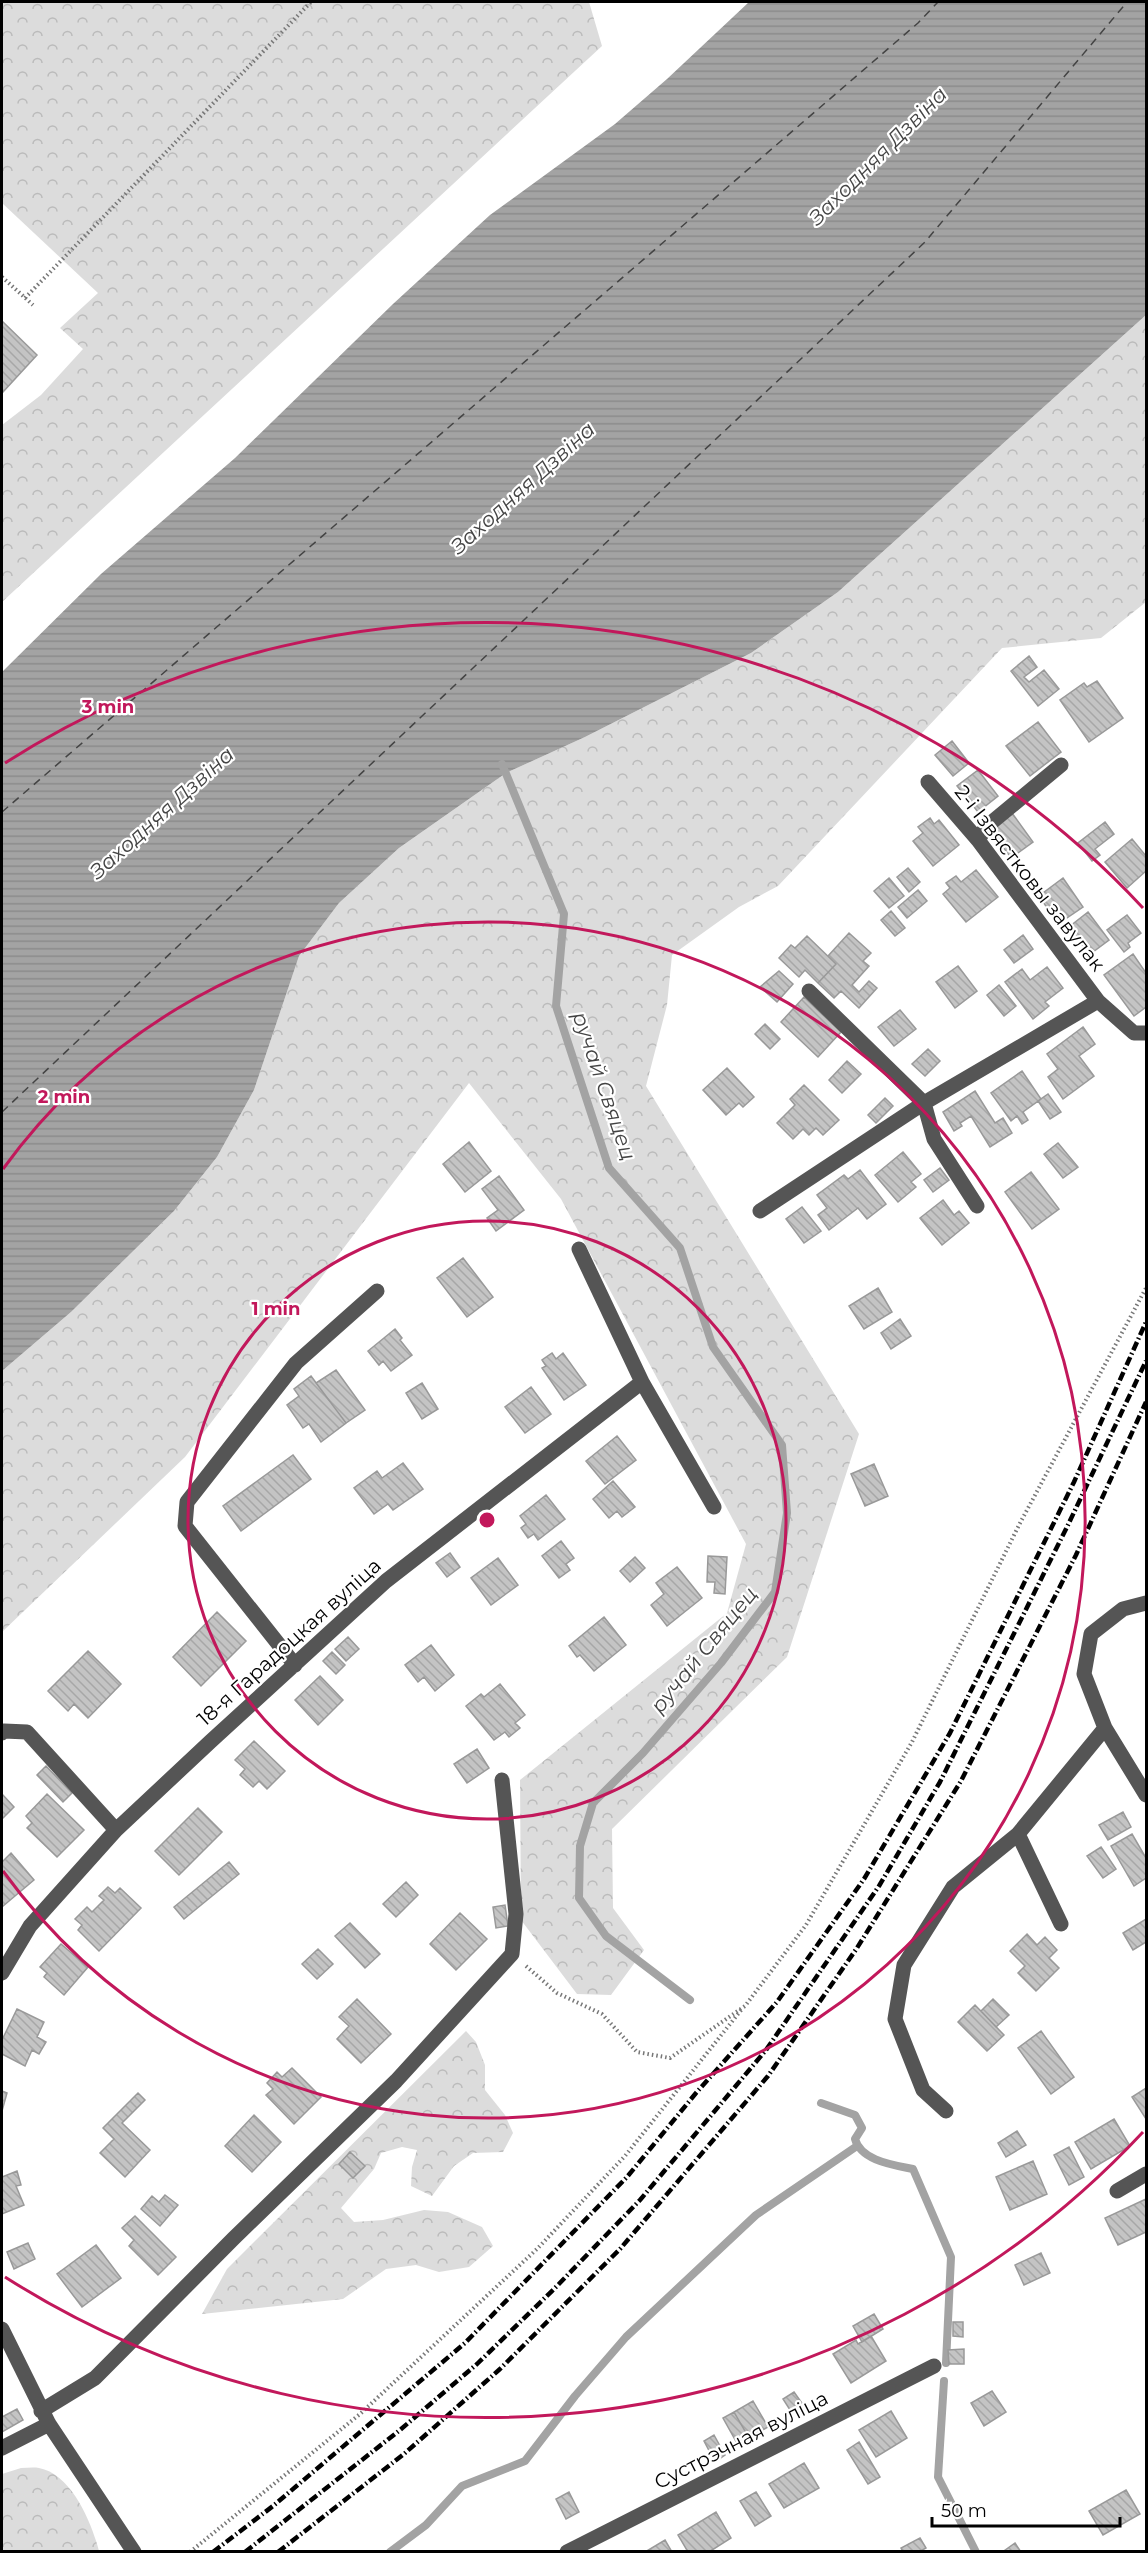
<svg xmlns="http://www.w3.org/2000/svg" width="1148" height="2553" viewBox="0 0 1148 2553" font-family="Montserrat,sans-serif">
<defs>
<pattern id="forest-crowns" width="20" height="18" patternUnits="userSpaceOnUse" patternTransform="scale(1.5)"><rect width="20" height="18" fill="#dcdcdc"/><path d="M2 6a3 3 0 1 1 6 0M12 15a3 3 0 1 1 6 0" fill="none" stroke="#bbb"/></pattern>
<pattern id="water-rules" width="6" height="5" patternUnits="userSpaceOnUse" patternTransform="scale(1.5)"><rect width="6" height="5" fill="#a3a3a3"/><path d="M0 2.5h6" fill="none" stroke="#8b8b8b"/></pattern>
<pattern id="building-back-hatch" width="6" height="6" patternUnits="userSpaceOnUse" patternTransform="scale(1.5)"><rect width="6" height="6" fill="#c4c4c4"/><path d="M-1 5l2 2M0 0l6 6M5-1l2 2" fill="none" stroke="#a7a7a7"/></pattern>
</defs>
<rect width="100%" height="100%" fill="#fff"/>
<path fill="url(#forest-crowns)" d="M 2,2 L 589,2 L 602,46 L 2,602 L 2,425 L 41,395 L 83,349 L 60,328 L 98,293 L 2,203 Z
M 1146,315 L 1146,602 L 1101,638 L 1002,648 L 778,886 L 739,907 L 672,955 L 667,1005 L 646,1086 L 859,1434 L 787,1657 L 612,1829 L 613,1908 L 644,1950 L 611,1995 L 577,1994 L 521,1920 L 520,1780 L 727,1613 L 746,1544 L 561,1199 L 469,1083 L 185,1457 L 2,1632 L 2,1371 L 71,1312 L 174,1211 L 217,1157 L 254,1090 L 299,956 L 339,903 L 399,848 L 506,773 L 585,737 L 751,653 L 838,592 Z
M 466,2031 L 476,2042 L 485,2065 L 485,2090 L 505,2115 L 513,2133 L 503,2152 L 473,2153 L 454,2166 L 432,2196 L 411,2186 L 412,2167 L 417,2150 L 402,2147 L 381,2153 L 374,2169 L 341,2208 L 354,2222 L 383,2220 L 424,2210 L 448,2212 L 482,2227 L 493,2246 L 469,2267 L 439,2272 L 416,2265 L 386,2269 L 343,2299 L 202,2314 L 227,2269 Z
M 21,2468 C 27,2468 33,2467 39,2468 C 72,2474 92,2524 99,2551 L 2,2551 L 2,2474 Z"/>
<path fill="url(#water-rules)" d="M 749,2 L 1146,2 L 1146,315 L 838,592 L 751,653 L 585,737 L 506,773 L 399,848 L 339,903 L 299,956 L 254,1090 L 217,1157 L 174,1211 L 71,1312 L 2,1371 L 2,672 L 101,574 L 235,458 L 393,304 L 490,215 L 615,124 L 667,79 Z"/>
<g fill="none" stroke-linecap="round" stroke-linejoin="round">
<path stroke="#a3a3a3" stroke-width="8" d="M 502,764 L 564,914 L 556,1006 L 609,1168 L 680,1248 L 713,1347 L 782,1445 L 787,1513 L 775,1592 L 721,1663 L 643,1753 L 593,1803 L 580,1846 L 579,1898 L 606,1936 L 690,2000
M 821,2103 L 855,2115 L 862,2128 L 855,2139 C 861,2161 894,2165 913,2169 L 951,2257 L 946,2363
M 944,2381 L 938,2477 L 976,2552
M 390,2552 L 426,2525 L 462,2486 L 525,2461 L 575,2396 L 626,2337 L 756,2215 L 857,2146"/>
<path stroke="#444" stroke-width="1.5" stroke-dasharray="8 6" stroke-linecap="butt" d="M 2,812 L 918,23 L 938,2
M 2,1112 L 925,242 L 1127,2"/>
</g>
<path fill="url(#building-back-hatch)" stroke="#999" stroke-width="1.5" d="M 2,321 L 37,355 L 2,393 Z
M 1029,656 L 1037,667 L 1024,677 L 1029,682 L 1044,670 L 1059,689 L 1038,706 L 1011,671 Z
M 1097,681 L 1123,718 L 1089,742 L 1060,700 L 1084,683 L 1087,687 Z
M 1038,722 L 1061,752 L 1030,776 L 1006,746 Z
M 952,741 L 969,763 L 953,776 L 935,755 Z
M 978,770 L 998,796 L 978,812 L 957,786 Z
M 1012,813 L 1033,842 L 1011,858 L 990,829 Z
M 930,818 L 934,824 L 939,820 L 959,845 L 933,866 L 913,841 L 923,833 L 918,827 Z
M 1105,822 L 1114,834 L 1095,849 L 1100,855 L 1092,861 L 1078,843 Z
M 1132,839 L 1146,856 L 1146,871 L 1127,888 L 1105,862 Z
M 908,868 L 920,882 L 909,892 L 897,877 Z
M 976,870 L 998,897 L 966,922 L 943,894 L 950,888 L 946,883 L 956,876 L 961,882 Z
M 889,878 L 904,896 L 889,908 L 874,891 Z
M 1063,878 L 1083,907 L 1058,924 L 1039,896 Z
M 918,890 L 927,901 L 907,918 L 898,907 Z
M 891,911 L 905,928 L 895,936 L 881,920 Z
M 1088,912 L 1109,940 L 1089,955 L 1069,927 Z
M 1127,915 L 1141,933 L 1128,943 L 1130,947 L 1124,952 L 1107,930 Z
M 849,933 L 871,953 L 863,961 L 869,966 L 852,985 L 859,992 L 869,981 L 877,988 L 859,1008 L 841,991 L 834,998 L 818,983 L 836,964 L 828,956 Z
M 1023,935 L 1033,949 L 1014,963 L 1004,950 Z
M 807,936 L 836,964 L 818,983 L 805,970 L 799,977 L 779,958 L 791,945 L 795,948 Z
M 1133,954 L 1146,973 L 1146,1007 L 1134,1016 L 1104,975 Z
M 958,966 L 977,991 L 955,1008 L 936,982 Z
M 1047,967 L 1063,988 L 1045,1002 L 1049,1006 L 1033,1019 L 1005,982 L 1022,969 L 1030,980 Z
M 779,971 L 793,984 L 777,1002 L 760,987 Z
M 999,985 L 1016,1006 L 1004,1016 L 987,995 Z
M 804,997 L 841,1032 L 818,1057 L 781,1022 Z
M 900,1010 L 916,1029 L 894,1046 L 878,1027 Z
M 765,1024 L 780,1039 L 770,1049 L 755,1034 Z
M 1083,1027 L 1095,1044 L 1079,1056 L 1094,1076 L 1063,1099 L 1048,1077 L 1058,1069 L 1047,1054 Z
M 928,1049 L 940,1061 L 925,1076 L 912,1064 Z
M 847,1061 L 861,1074 L 842,1093 L 829,1080 Z
M 727,1068 L 754,1097 L 743,1107 L 739,1103 L 726,1115 L 703,1090 Z
M 1022,1071 L 1041,1099 L 1023,1112 L 1028,1120 L 1022,1124 L 1017,1116 L 1011,1121 L 991,1093 Z
M 804,1085 L 839,1120 L 823,1135 L 816,1128 L 809,1135 L 803,1129 L 793,1139 L 777,1123 L 795,1105 L 790,1099 Z
M 975,1091 L 995,1123 L 1003,1118 L 1012,1133 L 990,1147 L 971,1116 L 960,1123 L 962,1126 L 954,1131 L 943,1112 Z
M 1048,1094 L 1061,1112 L 1050,1119 L 1038,1101 Z
M 885,1098 L 893,1106 L 876,1123 L 868,1115 Z
M 469,1142 L 491,1171 L 465,1192 L 443,1164 Z
M 1058,1143 L 1078,1167 L 1063,1178 L 1044,1154 Z
M 903,1152 L 921,1174 L 911,1182 L 916,1187 L 898,1202 L 875,1175 Z
M 940,1168 L 949,1180 L 933,1192 L 924,1180 Z
M 860,1170 L 886,1204 L 867,1219 L 858,1208 L 829,1230 L 818,1215 L 827,1208 L 817,1195 L 844,1175 L 848,1179 Z
M 1031,1172 L 1059,1209 L 1032,1229 L 1005,1192 Z
M 499,1176 L 524,1210 L 496,1231 L 487,1218 L 498,1210 L 482,1189 Z
M 943,1200 L 954,1215 L 959,1211 L 969,1223 L 942,1245 L 920,1218 Z
M 802,1207 L 821,1231 L 804,1243 L 786,1219 Z
M 463,1258 L 493,1297 L 467,1317 L 437,1278 Z
M 878,1288 L 892,1312 L 864,1329 L 849,1306 Z
M 900,1319 L 911,1336 L 891,1349 L 881,1333 Z
M 395,1329 L 402,1338 L 400,1340 L 412,1355 L 391,1371 L 383,1361 L 379,1365 L 368,1351 Z
M 552,1353 L 556,1359 L 563,1353 L 586,1385 L 564,1400 L 542,1368 L 546,1366 L 542,1360 Z
M 336,1370 L 365,1410 L 346,1423 L 316,1383 Z
M 311,1376 L 346,1423 L 321,1442 L 309,1424 L 303,1428 L 287,1405 L 299,1396 L 294,1389 Z
M 422,1383 L 438,1409 L 422,1419 L 406,1393 Z
M 531,1387 L 551,1414 L 525,1433 L 505,1407 Z
M 617,1436 L 636,1460 L 605,1484 L 586,1461 Z
M 293,1455 L 311,1479 L 241,1531 L 223,1506 Z
M 403,1463 L 423,1489 L 393,1510 L 388,1504 L 374,1514 L 354,1488 L 377,1471 L 382,1478 Z
M 874,1464 L 888,1496 L 865,1506 L 851,1474 Z
M 613,1481 L 635,1507 L 622,1517 L 617,1511 L 609,1518 L 593,1499 Z
M 546,1495 L 565,1519 L 538,1540 L 534,1534 L 528,1538 L 521,1528 L 526,1524 L 520,1516 Z
M 561,1541 L 574,1558 L 566,1564 L 570,1570 L 559,1578 L 542,1556 Z
M 450,1553 L 460,1567 L 447,1577 L 436,1563 Z
M 708,1556 L 727,1557 L 725,1594 L 714,1593 L 715,1582 L 707,1582 Z
M 635,1557 L 645,1568 L 630,1582 L 620,1571 Z
M 498,1558 L 518,1585 L 491,1605 L 471,1578 Z
M 677,1567 L 702,1598 L 667,1626 L 651,1605 L 664,1594 L 656,1583 Z
M 217,1612 L 246,1641 L 201,1686 L 173,1657 Z
M 604,1617 L 626,1645 L 594,1671 L 580,1655 L 577,1657 L 569,1646 Z
M 348,1637 L 359,1649 L 346,1661 L 335,1649 Z
M 431,1645 L 454,1675 L 435,1691 L 424,1677 L 418,1682 L 405,1665 Z
M 88,1651 L 121,1684 L 88,1718 L 74,1704 L 68,1711 L 48,1691 Z
M 332,1652 L 345,1665 L 336,1674 L 323,1661 Z
M 320,1676 L 343,1700 L 318,1725 L 295,1700 Z
M 500,1684 L 525,1715 L 515,1723 L 520,1728 L 509,1737 L 505,1732 L 494,1740 L 466,1706 L 481,1694 L 484,1697 Z
M 254,1741 L 285,1771 L 267,1789 L 259,1781 L 253,1787 L 240,1775 L 245,1769 L 235,1760 Z
M 477,1749 L 489,1768 L 467,1783 L 454,1764 Z
M 46,1766 L 72,1793 L 63,1802 L 37,1775 Z
M 2,1794 L 14,1807 L 2,1819 Z
M 47,1794 L 84,1830 L 57,1857 L 27,1828 L 32,1823 L 26,1816 Z
M 198,1808 L 222,1832 L 179,1875 L 155,1851 Z
M 1123,1812 L 1131,1827 L 1108,1840 L 1099,1825 Z
M 1132,1834 L 1146,1858 L 1146,1878 L 1134,1886 L 1111,1846 Z
M 1101,1847 L 1116,1869 L 1103,1878 L 1087,1856 Z
M 11,1853 L 34,1880 L 2,1907 L 2,1862 Z
M 229,1862 L 239,1874 L 184,1919 L 174,1907 Z
M 406,1882 L 418,1895 L 396,1917 L 383,1904 Z
M 108,1887 L 115,1893 L 120,1888 L 141,1908 L 99,1951 L 78,1930 L 82,1925 L 75,1919 L 87,1907 L 92,1912 L 104,1900 L 99,1896 Z
M 505,1905 L 508,1926 L 496,1928 L 493,1907 Z
M 460,1913 L 487,1939 L 456,1970 L 430,1944 Z
M 1146,1919 L 1146,1942 L 1133,1950 L 1123,1933 Z
M 350,1923 L 380,1954 L 365,1968 L 335,1936 Z
M 1027,1934 L 1037,1945 L 1045,1937 L 1057,1950 L 1049,1958 L 1059,1968 L 1036,1991 L 1018,1973 L 1025,1966 L 1010,1951 Z
M 61,1944 L 88,1967 L 64,1995 L 44,1977 L 47,1973 L 40,1967 Z
M 318,1949 L 333,1964 L 317,1979 L 302,1964 Z
M 357,1999 L 391,2034 L 361,2063 L 337,2039 L 349,2026 L 339,2017 Z
M 993,1999 L 1009,2015 L 996,2027 L 981,2011 Z
M 975,2005 L 1004,2035 L 987,2051 L 958,2022 Z
M 17,2009 L 44,2022 L 37,2037 L 46,2042 L 39,2054 L 32,2050 L 25,2066 L 2,2054 L 2,2040 Z
M 1041,2031 L 1074,2077 L 1051,2094 L 1018,2048 Z
M 292,2068 L 321,2097 L 294,2124 L 266,2095 L 273,2089 L 267,2083 L 277,2072 L 282,2077 Z
M 1146,2088 L 1146,2119 L 1132,2097 Z
M 2,2091 L 7,2093 L 2,2111 Z
M 138,2093 L 145,2100 L 122,2123 L 150,2150 L 125,2177 L 100,2153 L 114,2139 L 103,2128 Z
M 254,2115 L 281,2142 L 252,2172 L 225,2146 Z
M 1114,2119 L 1130,2146 L 1091,2169 L 1075,2142 Z
M 1017,2131 L 1026,2145 L 1006,2157 L 998,2143 Z
M 1069,2147 L 1084,2177 L 1069,2185 L 1054,2155 Z
M 350,2152 L 365,2166 L 353,2178 L 339,2164 Z
M 1033,2161 L 1047,2194 L 1010,2210 L 996,2177 Z
M 17,2171 L 21,2185 L 16,2186 L 24,2205 L 2,2214 L 2,2177 Z
M 165,2195 L 178,2205 L 160,2226 L 141,2209 L 152,2196 L 159,2202 Z
M 1146,2199 L 1146,2232 L 1118,2245 L 1105,2218 Z
M 135,2216 L 176,2257 L 158,2275 L 129,2246 L 134,2240 L 122,2228 Z
M 28,2243 L 35,2259 L 14,2269 L 7,2252 Z
M 96,2245 L 121,2278 L 82,2307 L 57,2274 Z
M 1041,2253 L 1050,2273 L 1024,2285 L 1015,2265 Z
M 874,2314 L 883,2329 L 862,2342 L 853,2326 Z
M 953,2322 L 963,2322 L 963,2337 L 953,2336 Z
M 871,2336 L 886,2361 L 851,2383 L 833,2354 L 856,2340 L 858,2344 Z
M 964,2349 L 964,2364 L 949,2364 L 948,2350 Z
M 992,2391 L 1006,2412 L 984,2426 L 971,2403 Z
M 794,2392 L 804,2406 L 792,2413 L 783,2399 Z
M 753,2401 L 768,2427 L 749,2438 L 734,2412 Z
M 17,2409 L 23,2420 L 2,2432 L 2,2417 Z
M 891,2411 L 907,2438 L 876,2457 L 859,2430 Z
M 734,2412 L 749,2438 L 738,2445 L 723,2418 Z
M 714,2435 L 725,2455 L 715,2462 L 704,2441 Z
M 859,2442 L 880,2477 L 868,2484 L 847,2450 Z
M 804,2463 L 819,2488 L 784,2508 L 769,2484 Z
M 1126,2490 L 1140,2514 L 1103,2535 L 1089,2511 Z
M 569,2492 L 579,2512 L 566,2519 L 556,2499 Z
M 756,2492 L 771,2516 L 755,2526 L 740,2501 Z
M 716,2512 L 731,2538 L 709,2552 L 688,2552 L 678,2535 Z
M 920,2538 L 926,2548 L 919,2552 L 903,2552 L 901,2548 Z
M 665,2540 L 672,2552 L 645,2552 Z
M 1015,2543 L 1021,2552 L 1004,2552 L 1004,2551 Z"/>
<g fill="none" stroke-linecap="round" stroke-linejoin="round">
<path stroke="#777" stroke-width="4" stroke-dasharray="1.5 3" stroke-linecap="butt" d="M 2,277 L 33,305
M 25,298 L 311,2
M 526,1966 L 557,1993 L 602,2014 L 637,2052 L 670,2058 L 745,2006 L 806,1925 L 912,1742 L 1019,1525 L 1146,1288
M 190,2552 L 360,2414 L 537,2249 L 625,2156 L 742,2009"/>
<path stroke="#555" stroke-width="15" d="M 928,782 L 978,840 L 1098,1001 L 1134,1033 L 1146,1033
M 978,840 L 986,827 L 1061,765
M 809,991 L 924,1103 L 1098,1001
M 760,1211 L 924,1103 L 934,1139 L 977,1206
M 579,1249 L 642,1382 L 714,1507
M 1146,1603 L 1123,1609 L 1091,1634 L 1084,1674 L 1105,1728 L 1146,1795
M 295,1665 L 185,1526 L 187,1502 L 296,1363 L 377,1291
M 2,1733 L 4,1731 L 27,1732 L 116,1830
M 1018,1834 L 1061,1924
M 2,1973 L 30,1926 L 116,1830 L 211,1741 L 386,1581 L 642,1382
M 946,2111 L 923,2090 L 895,2019 L 904,1965 L 953,1887 L 1018,1834 L 1105,1728
M 1117,2191 L 1146,2174
M 2,2329 L 49,2424 L 134,2552
M 41,2411 L 95,2378 L 234,2238 L 396,2081 L 512,1954 L 516,1914 L 502,1780
M 2,2448 L 49,2424
M 567,2552 L 934,2366"/>
<path stroke="#000" stroke-width="4.5" stroke-dasharray="9 3 1.5 3" stroke-linecap="butt" d="M 213,2552 L 273,2506 L 465,2343 L 627,2177 L 696,2093 L 777,2002 L 864,1879 L 950,1733 L 1074,1482 L 1146,1322
M 245,2552 L 400,2430 L 477,2364 L 554,2289 L 640,2200 L 766,2050 L 879,1886 L 940,1782 L 1067,1527 L 1146,1361
M 278,2552 L 404,2454 L 500,2369 L 620,2249 L 768,2076 L 857,1948 L 961,1781 L 1076,1555 L 1146,1402"/>
</g>
<g fill="none" stroke="#c2185b" stroke-width="3">
<circle cx="487" cy="1520" r="299"/>
<path d="M3 1169A598 598 0 1 1 3 1871"/>
<path d="M1143 2132A897 897 0 0 1 5 2277M5 763A897 897 0 0 1 1143 908"/>
</g>
<g text-anchor="middle" stroke-width="4.5" stroke-linejoin="round" paint-order="stroke">
<g font-size="20" fill="#000" stroke="#fff">
<text transform="translate(1030 878) rotate(52)" y="7">2-і Ізвястковы завулак</text>
<text transform="translate(289 1642) rotate(-42)" y="7">18-я Гарадоцкая вуліца</text>
<text transform="translate(741 2440) rotate(-27)" y="7">Сустрэчная вуліца</text>
</g>
<g font-size="21" font-style="italic" fill="#444" stroke="#fff">
<text transform="translate(878 156) rotate(-45)" y="7">Заходняя Дзвіна</text>
<text transform="translate(523 488) rotate(-42)" y="7">Заходняя Дзвіна</text>
<text transform="translate(162 813) rotate(-42)" y="7">Заходняя Дзвіна</text>
<text transform="translate(604 1086) rotate(71)" y="7">ручай Свяцец</text>
<text transform="translate(704 1650) rotate(-51)" y="7">ручай Свяцец</text>
</g>
</g>
<circle cx="487" cy="1520" r="9" fill="#c2185b" stroke="#fff" stroke-width="3"/>
<g font-size="18" text-anchor="middle" font-weight="bold" fill="#c2185b" stroke="#fff" stroke-width="4.5" stroke-linejoin="round" paint-order="stroke">
<text x="108" y="713">3 min</text>
<text x="64" y="1103">2 min</text>
<text x="276" y="1315">1 min</text>
</g>
<rect width="1148" height="2553" fill="none" stroke="#000000" stroke-width="6"/>
<path d="M932 2517v9h188v-9" fill="none" stroke="#000000" stroke-width="3"/>
<text x="941" y="2517" font-size="18" fill="#000000" stroke="#ffffff" stroke-width="4.5" paint-order="stroke">50 m</text>
</svg>
